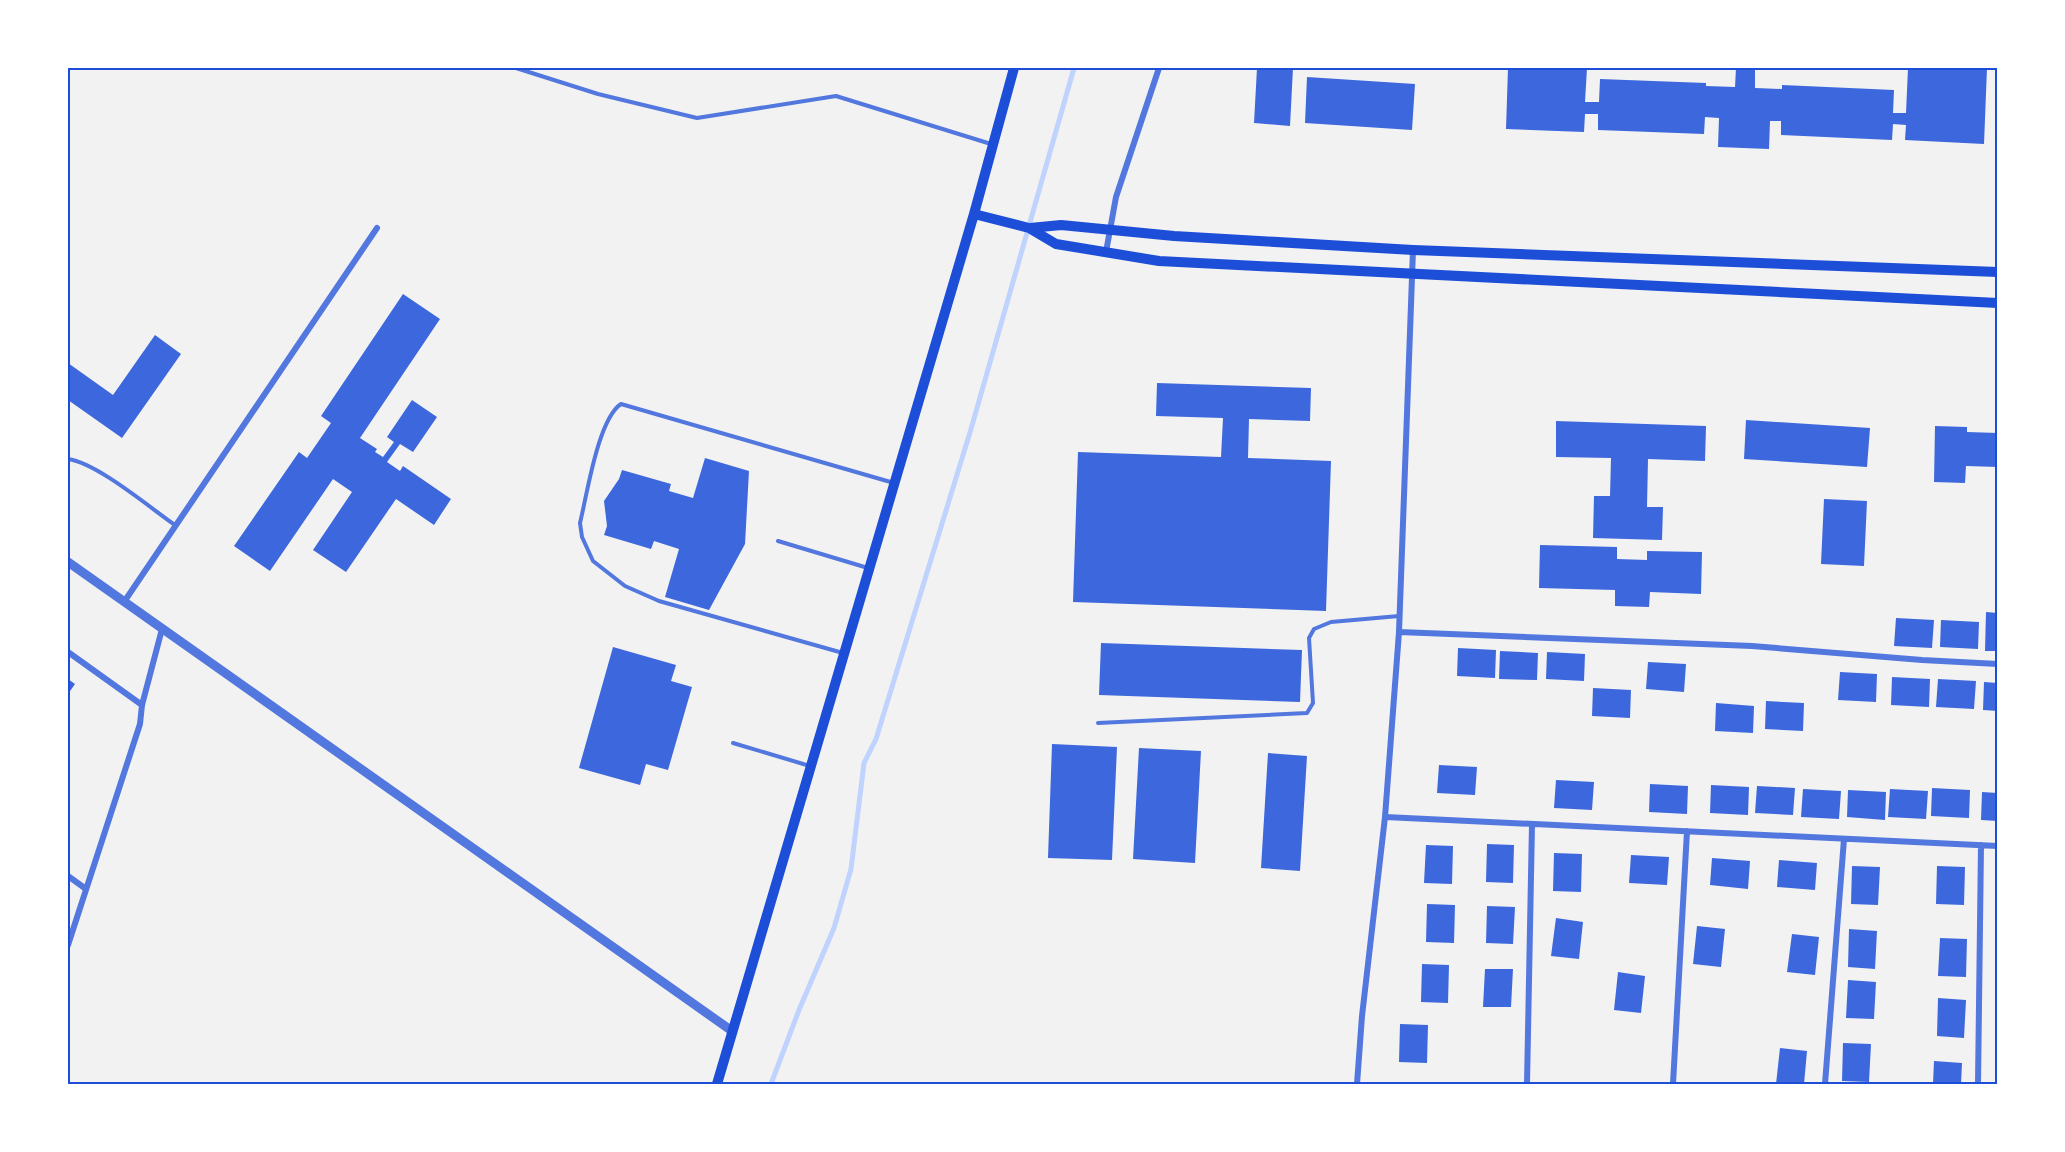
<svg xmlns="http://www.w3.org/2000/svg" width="2065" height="1152" viewBox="0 0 2065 1152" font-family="Montserrat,sans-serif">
<rect width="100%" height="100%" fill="#f2f2f2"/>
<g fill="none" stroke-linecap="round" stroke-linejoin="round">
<path stroke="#bfd3fe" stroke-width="5" d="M 771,1084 L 799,1010 L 834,928 L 851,869 L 864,763 L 876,739 L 971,429 L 1074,68"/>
</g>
<path fill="#3d67dc" d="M 1257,68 L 1293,68 L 1290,126 L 1254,123 Z
M 1508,68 L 1587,68 L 1585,102 L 1599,102 L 1600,79 L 1706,83 L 1706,86 L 1735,87 L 1736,68 L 1755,68 L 1755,88 L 1782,89 L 1782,85 L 1894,90 L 1893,113 L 1906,113 L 1908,68 L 1987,68 L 1984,144 L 1905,140 L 1906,125 L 1893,124 L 1892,140 L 1781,135 L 1781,121 L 1770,121 L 1769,149 L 1718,147 L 1719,118 L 1705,117 L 1704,134 L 1598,130 L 1598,114 L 1585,114 L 1584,132 L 1506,129 Z
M 1307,77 L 1415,84 L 1412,130 L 1305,123 Z
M 403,294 L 440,319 L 360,438 L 377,449 L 375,452 L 383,457 L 394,442 L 387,437 L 412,400 L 437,417 L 413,452 L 400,444 L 387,462 L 400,471 L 403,466 L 451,499 L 434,525 L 396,499 L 346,572 L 313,550 L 352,492 L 333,479 L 270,571 L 234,546 L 299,452 L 307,458 L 331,423 L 321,416 Z
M 155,335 L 181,354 L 122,438 L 68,400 L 68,363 L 113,395 Z
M 1157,383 L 1311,388 L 1310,421 L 1249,419 L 1248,458 L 1331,461 L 1326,611 L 1073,602 L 1078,452 L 1221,457 L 1223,418 L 1156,416 Z
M 1746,420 L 1870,428 L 1867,467 L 1744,459 Z
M 1556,421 L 1706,426 L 1705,461 L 1648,459 L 1647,507 L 1663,507 L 1662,540 L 1593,538 L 1594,496 L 1610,496 L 1611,458 L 1556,457 Z
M 1935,426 L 1967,427 L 1967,432 L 1998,433 L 1998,467 L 1966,466 L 1965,483 L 1934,482 Z
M 705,458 L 749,471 L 745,544 L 709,610 L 665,597 L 679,549 L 654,541 L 651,549 L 604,535 L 607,526 L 604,501 L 619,479 L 622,470 L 671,484 L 669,491 L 693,498 Z
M 1824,499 L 1867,501 L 1864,566 L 1821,564 Z
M 1540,545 L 1617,547 L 1617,559 L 1647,560 L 1647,551 L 1702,552 L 1701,594 L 1650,592 L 1649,607 L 1615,606 L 1615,590 L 1539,588 Z
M 1986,612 L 1998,613 L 1998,651 L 1985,651 Z
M 1896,618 L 1934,620 L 1932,648 L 1894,646 Z
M 1941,620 L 1979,622 L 1978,649 L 1940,647 Z
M 1101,643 L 1302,650 L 1300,702 L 1099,695 Z
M 613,647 L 676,665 L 671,681 L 692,687 L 668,770 L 646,764 L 640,785 L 579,768 Z
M 1458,648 L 1496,650 L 1495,678 L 1457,676 Z
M 1500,651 L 1538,653 L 1537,680 L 1499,679 Z
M 1547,652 L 1585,654 L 1584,681 L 1546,679 Z
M 1648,662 L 1686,664 L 1684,692 L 1646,689 Z
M 1840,672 L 1877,674 L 1876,702 L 1838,700 Z
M 1892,677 L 1930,679 L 1929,707 L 1891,705 Z
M 68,679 L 75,684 L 68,694 Z
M 1938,679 L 1976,681 L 1974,709 L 1936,707 Z
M 1984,682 L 1998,683 L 1998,711 L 1983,710 Z
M 1593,688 L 1631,690 L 1630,718 L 1592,716 Z
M 1766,701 L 1804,703 L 1803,731 L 1765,729 Z
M 1716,703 L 1754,706 L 1753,733 L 1715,731 Z
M 1052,744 L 1117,747 L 1112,860 L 1048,858 Z
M 1139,748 L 1201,751 L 1195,863 L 1133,859 Z
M 1268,753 L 1307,756 L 1300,871 L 1261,868 Z
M 1439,765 L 1477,767 L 1475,795 L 1437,793 Z
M 1556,780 L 1594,782 L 1592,810 L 1554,808 Z
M 1650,784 L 1688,786 L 1687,814 L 1649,812 Z
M 1711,785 L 1749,787 L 1748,815 L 1710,813 Z
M 1757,786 L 1795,788 L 1793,815 L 1755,813 Z
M 1932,788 L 1970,790 L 1969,818 L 1931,816 Z
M 1803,789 L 1841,791 L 1839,819 L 1801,817 Z
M 1890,789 L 1928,791 L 1926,819 L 1888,817 Z
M 1848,790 L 1886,792 L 1885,820 L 1847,817 Z
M 1982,792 L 1998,793 L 1998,821 L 1981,820 Z
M 1487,844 L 1514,845 L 1513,883 L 1486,882 Z
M 1426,845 L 1453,846 L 1452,884 L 1424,883 Z
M 1554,853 L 1582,854 L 1581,892 L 1553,891 Z
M 1631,855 L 1669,857 L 1667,885 L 1629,883 Z
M 1712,858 L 1750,861 L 1748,889 L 1710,885 Z
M 1779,860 L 1817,863 L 1815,890 L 1777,887 Z
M 1852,866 L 1880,867 L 1878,905 L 1851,904 Z
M 1937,866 L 1965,867 L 1964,905 L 1936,904 Z
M 1427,904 L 1455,905 L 1454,943 L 1426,942 Z
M 1487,906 L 1515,907 L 1513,944 L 1486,943 Z
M 1556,918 L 1583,922 L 1579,959 L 1551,956 Z
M 1697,926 L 1725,929 L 1721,967 L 1693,964 Z
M 1849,929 L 1877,931 L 1875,969 L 1848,967 Z
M 1792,934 L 1819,937 L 1815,975 L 1787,972 Z
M 1940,938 L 1967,939 L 1966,977 L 1938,976 Z
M 1422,964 L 1449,965 L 1448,1003 L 1421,1002 Z
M 1485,969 L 1513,969 L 1511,1007 L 1483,1007 Z
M 1618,972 L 1645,976 L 1641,1013 L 1614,1010 Z
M 1848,980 L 1876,982 L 1874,1019 L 1846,1018 Z
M 1938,998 L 1966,1000 L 1964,1038 L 1937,1036 Z
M 1400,1024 L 1428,1025 L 1427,1063 L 1399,1062 Z
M 1843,1043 L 1871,1044 L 1869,1082 L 1842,1081 Z
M 1780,1048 L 1807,1051 L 1804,1084 L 1776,1084 Z
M 1934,1061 L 1962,1063 L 1961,1084 L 1933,1084 Z"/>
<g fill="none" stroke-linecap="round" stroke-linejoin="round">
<path stroke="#5277de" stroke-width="4" d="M 516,68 L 598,94 L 697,118 L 836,96 L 991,144
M 68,459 C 97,463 149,507 175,525
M 778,541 L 868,568
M 843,653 L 659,601 L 625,586 L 593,561 L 582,537 L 580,523 C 587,495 598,419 621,404 L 894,483
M 1098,723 L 1307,713 L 1313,703 L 1309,638 L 1314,629 L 1331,622 L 1399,616
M 733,743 L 810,766"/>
<path stroke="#5277de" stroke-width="6" d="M 1106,252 L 1116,197 L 1159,68
M 124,602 L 377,228
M 1399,632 L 1752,646 L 1922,660 L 1998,664
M 68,652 L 142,705
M 1385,817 L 1998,846
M 68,876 L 86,889
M 68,945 L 140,724 L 142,705 L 162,629
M 1357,1084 L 1362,1016 L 1385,817 L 1399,632 L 1413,250
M 1527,1084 L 1532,824
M 1673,1084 L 1687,831
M 1825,1084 L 1844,839
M 1978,1084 L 1981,845"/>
<path stroke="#5277de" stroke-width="9" d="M 68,562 L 732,1031"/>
<path stroke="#1d4ed8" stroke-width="10" d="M 974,214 L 1029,228 L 1056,244 L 1159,261 L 1998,303
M 1030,228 L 1061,225 L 1174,236 L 1413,250 L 1998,272
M 717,1084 L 974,214 L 1014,68"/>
</g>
<rect width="2065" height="1152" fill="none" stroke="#ffffff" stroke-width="138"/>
<rect x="69" y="69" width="1927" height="1014" fill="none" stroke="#1d4ed8" stroke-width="2"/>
</svg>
